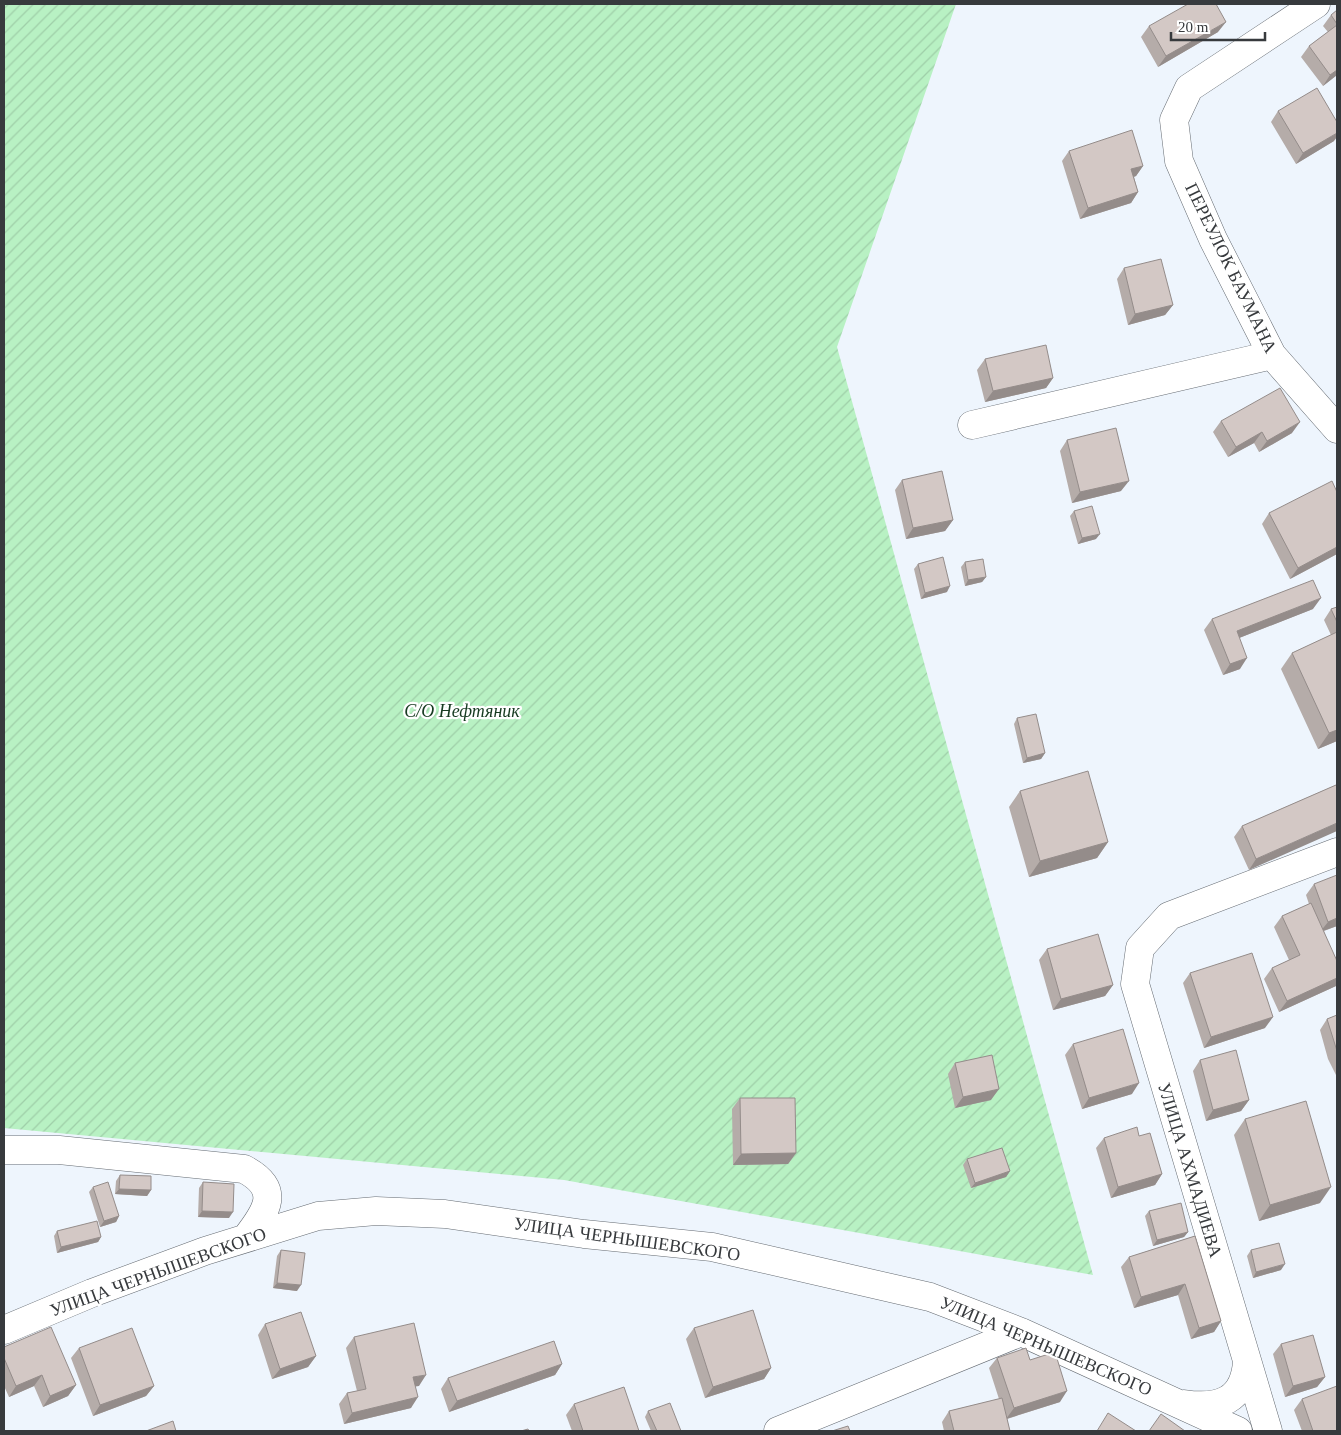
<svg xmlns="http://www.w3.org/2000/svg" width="1341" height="1435" viewBox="0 0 1341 1435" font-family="'Times New Roman',serif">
<defs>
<pattern id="garden-furrows" width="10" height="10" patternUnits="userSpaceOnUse" patternTransform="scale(1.25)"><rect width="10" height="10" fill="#b8f1c3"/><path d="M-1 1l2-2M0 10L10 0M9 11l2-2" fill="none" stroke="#9fcfa8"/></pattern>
</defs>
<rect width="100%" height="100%" fill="#eef5fd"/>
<path fill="url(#garden-furrows)" d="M4 4H956L837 347 1093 1275 564 1180 4 1128Z"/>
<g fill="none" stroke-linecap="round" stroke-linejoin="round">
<g stroke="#656b72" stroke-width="29">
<path id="minor" d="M1316 4 1189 88 1174 120 1179 161 1213 239 1272 355 1337 429
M972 425 1272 355
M4 1150H59L244 1169C282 1189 267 1211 246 1238
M4 1330 92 1293 205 1251 318 1216 376 1211 445 1214 584 1234 712 1247 930 1297 1021 1332 1238 1431
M1184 1404C1219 1409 1244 1401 1247 1362
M778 1431 1021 1332
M1268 1431 1135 984 1140 948 1169 916 1337 852"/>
</g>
<use href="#minor" stroke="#fff" stroke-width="28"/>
</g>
<path fill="#b5aca9" d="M1337 10V75L1323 86 1301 57 1309 46 1328 32 1323 26 1331 15Z
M1149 26 1218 32 1158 67 1141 37Z
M1278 111 1334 141 1296 164 1271 122Z
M1069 151 1143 166 1136 176 1134 177 1138 192 1131 203 1080 219 1062 161Z
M1124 268 1173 305 1165 315 1128 325 1117 279Z
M985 359 1053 378 1046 388 985 402 977 370Z
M1221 421 1292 433 1259 452 1254 443 1228 457 1213 432Z
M1067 440 1121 491 1072 503 1060 451Z
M902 480 953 520 945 531 906 539 895 490Z
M1337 492V554L1290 579 1262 524 1269 513Z
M1074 511 1096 539 1078 544 1070 516Z
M965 562 986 577 982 582 965 586 961 567Z
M918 564 947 592 921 599 914 569Z
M1337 607V741L1318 749 1281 669 1292 653 1331 635 1324 620 1331 609Z
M1313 609 1239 638 1240 669 1223 675 1204 630 1212 619Z
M1017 718 1045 753 1041 759 1023 763 1014 724Z
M1336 785 1249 870 1234 837 1242 826Z
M1020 791 1108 842 1097 858 1029 877 1009 807Z
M1314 884 1337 926 1324 931 1336 986 1279 1012 1264 979 1272 968 1289 960 1274 927 1282 916 1309 904 1306 895Z
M1047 949 1113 985 1105 996 1053 1010 1039 960Z
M1190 973 1265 1028 1204 1048 1183 983Z
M1337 1015V1077L1328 1059 1320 1030 1327 1019Z
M1073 1044 1132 1094 1082 1109 1065 1055Z
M1200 1060 1249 1100 1241 1111 1206 1121 1193 1071Z
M955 1063 991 1100 955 1108 948 1074Z
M740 1098 796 1153 788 1164 733 1165 732 1109Z
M1245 1119 1320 1203 1259 1221 1234 1135Z
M1139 1136 1162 1174 1155 1185 1111 1198 1096 1148 1104 1138Z
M967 1159 1010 1171 1006 1177 971 1188 963 1165Z
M120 1175 151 1190 147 1196 115 1194 116 1181Z
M203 1182 229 1218 198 1217 199 1188Z
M93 1187 119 1216 116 1222 100 1227 89 1192Z
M1149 1211 1188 1232 1184 1237 1153 1246 1145 1216Z
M57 1231 101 1237 98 1242 57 1253 54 1236Z
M1195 1236 1221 1321 1214 1332 1191 1339 1178 1295 1134 1308 1121 1267 1129 1257Z
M281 1250 297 1291 273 1288 277 1256Z
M1251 1250 1281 1270 1253 1278 1247 1256Z
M265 1324 316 1356 308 1367 272 1379 258 1335Z
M694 1328 771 1368 764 1379 705 1398 686 1339Z
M354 1337 419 1386H415L411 1408 344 1424 339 1404 347 1393 357 1391 346 1348Z
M1281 1344 1325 1377 1317 1387 1285 1397 1273 1354Z
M4 1347 76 1385 68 1396 43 1407 34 1386 9 1397 4 1386Z
M79 1348 154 1386 146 1396 93 1416 71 1358Z
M997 1358 1060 1402 1007 1419 1010 1431H944L942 1422 949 1411 999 1399 989 1368Z
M562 1364 555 1375 449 1412 441 1389 448 1378Z
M1302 1399 1337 1431H1302L1294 1410Z
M574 1404 639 1431H572L566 1415Z
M648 1411 681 1431H651L645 1417Z"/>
<path fill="#948c8a" d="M1226 22 1218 32 1158 67 1166 56Z
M1337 70V75L1323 86 1330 75Z
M1337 133V137L1334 141 1296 164 1303 153Z
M1143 166 1136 176 1124 180 1131 169Z
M1138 192 1131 203 1080 219 1088 208Z
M1173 305 1165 315 1128 325 1135 314Z
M1053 378 1046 388 985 402 993 391Z
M1300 422 1292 433 1259 452 1267 441Z
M1262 432 1254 443 1228 457 1236 447Z
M1129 481 1121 491 1072 503 1080 492Z
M953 520 945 531 906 539 913 528Z
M1100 534 1096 539 1078 544 1082 538Z
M1337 547V554L1290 579 1298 568Z
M986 577 982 582 965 586 968 580Z
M950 586 947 592 921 599 925 593Z
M1321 598 1313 609 1229 642 1237 631Z
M1247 658 1240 669 1223 675 1230 664Z
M1337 730V741L1318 749 1329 733Z
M1045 753 1041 759 1023 763 1027 758Z
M1337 823V831L1249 870 1256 859Z
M1108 842 1097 858 1029 877 1040 861Z
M1337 918V926L1320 932 1328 922Z
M1337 978V984L1336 986 1279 1012 1287 1001Z
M1113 985 1105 996 1053 1010 1061 999Z
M1273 1017 1265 1028 1204 1048 1211 1037Z
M1139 1083 1132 1094 1082 1109 1089 1098Z
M999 1089 991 1100 955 1108 963 1097Z
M1249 1100 1241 1111 1206 1121 1213 1110Z
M796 1153 788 1164 733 1165 741 1154Z
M1010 1171 1006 1177 971 1188 975 1183Z
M1162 1174 1155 1185 1111 1198 1118 1187Z
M1331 1187 1320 1203 1259 1221 1270 1205Z
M119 1189 151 1190 147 1196 115 1194Z
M202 1211 233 1212 229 1218 198 1217Z
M119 1216 116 1222 100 1227 104 1221Z
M1188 1232 1184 1237 1153 1246 1157 1240Z
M101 1237 98 1242 57 1253 61 1247Z
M1285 1264 1281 1270 1253 1278 1256 1272Z
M277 1283 301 1285 297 1291 273 1288Z
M1185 1284 1178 1295 1134 1308 1141 1297Z
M1221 1321 1214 1332 1191 1339 1199 1328Z
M316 1356 308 1367 272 1379 280 1369Z
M562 1364 555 1375 449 1412 457 1401Z
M771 1368 764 1379 705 1398 713 1387Z
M42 1375 34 1386 9 1397 16 1386Z
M426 1375 419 1386 406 1388 413 1377Z
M1325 1377 1317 1387 1285 1397 1293 1386Z
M76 1385 68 1396 43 1407 50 1396Z
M154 1386 146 1396 93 1416 100 1405Z
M1067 1391 1060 1402 1006 1419 1014 1408Z
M418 1397 411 1408 344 1424 352 1413Z"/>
<path fill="#d3c8c5" stroke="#948c8a" d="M1188 4H1216L1226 22 1166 56 1149 26Z
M1337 10V24L1331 15Z
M1337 25V70L1330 75 1309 46Z
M1317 88 1337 122V133L1303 153 1278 111Z
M1132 130 1143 166 1131 169 1138 192 1088 208 1069 151Z
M1161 259 1173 305 1135 314 1124 268Z
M1046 345 1053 378 993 391 985 359Z
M1280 388 1300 422 1267 441 1262 432 1236 447 1221 421Z
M1116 428 1129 481 1080 492 1067 440Z
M942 471 953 520 913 528 902 480Z
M1332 481 1337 492V547L1298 568 1269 513Z
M1092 506 1100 534 1082 538 1074 511Z
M943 557 950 586 925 593 918 564Z
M983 559 986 577 968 580 965 562Z
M1313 580 1321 598 1237 631 1247 658 1230 664 1212 619Z
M1337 607V622L1331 609Z
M1337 632V730L1329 733 1292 653Z
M1036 714 1045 753 1027 758 1017 718Z
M1088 771 1108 842 1040 861 1020 791Z
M1336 785 1337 787V823L1256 859 1242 826Z
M1337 875V918L1328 922 1314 884Z
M1311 903 1337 961V978L1287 1001 1272 968 1300 955 1282 916Z
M1098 934 1113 985 1061 999 1047 949Z
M1252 953 1273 1017 1211 1037 1190 973Z
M1337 1015V1051L1327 1019Z
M1123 1029 1139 1083 1089 1098 1073 1044Z
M1236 1050 1249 1100 1213 1110 1200 1060Z
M992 1055 999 1089 963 1097 955 1063Z
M740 1098H795L796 1153 741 1154Z
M1306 1101 1331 1187 1270 1205 1245 1119Z
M1137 1127 1139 1136 1150 1133 1162 1174 1118 1187 1104 1138Z
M1002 1148 1010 1171 975 1183 967 1159Z
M120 1175 151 1176V1190L119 1189Z
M108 1182 119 1216 104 1221 93 1187Z
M203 1182 234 1184 233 1212 202 1211Z
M1181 1203 1188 1232 1157 1240 1149 1211Z
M97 1221 101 1237 61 1247 57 1231Z
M1195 1236 1221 1321 1199 1328 1185 1284 1141 1297 1129 1257Z
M1279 1243 1285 1264 1256 1272 1251 1250Z
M281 1250 305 1253 301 1285 277 1283Z
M753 1310 771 1368 713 1387 694 1328Z
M301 1312 316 1356 280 1369 265 1324Z
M414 1323 426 1375 413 1377 418 1397 352 1413 347 1393 366 1389 354 1337Z
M51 1327 76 1385 50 1396 42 1375 16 1386 4 1358V1347Z
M132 1328 154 1386 100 1405 79 1348Z
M1313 1335 1325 1377 1293 1386 1281 1344Z
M554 1341 562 1364 457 1401 448 1378Z
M1026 1348 1030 1360 1055 1352 1067 1391 1014 1408 997 1358Z
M1337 1386V1431H1313L1302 1399Z
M624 1387 639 1431H583L574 1404Z
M1002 1398 1010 1431H954L949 1411Z
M670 1403 681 1431H657L648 1411Z
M1108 1413 1136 1431H1097Z
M1161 1414 1185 1431H1149Z
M173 1421 176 1431H146Z
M848 1426 850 1431H832Z
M528 1429 529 1431H521Z"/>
<g text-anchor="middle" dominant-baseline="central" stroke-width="4.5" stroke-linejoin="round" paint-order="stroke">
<g font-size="18" fill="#373a3d" stroke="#fff">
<text transform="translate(1231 268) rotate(64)">ПЕРЕУЛОК БАУМАНА</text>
<text transform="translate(1190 1170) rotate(73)">УЛИЦА АХМАДИЕВА</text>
<text transform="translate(627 1239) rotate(8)">УЛИЦА ЧЕРНЫШЕВСКОГО</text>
<text transform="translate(158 1272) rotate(-20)">УЛИЦА ЧЕРНЫШЕВСКОГО</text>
<text transform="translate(1046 1346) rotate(23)">УЛИЦА ЧЕРНЫШЕВСКОГО</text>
</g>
<g font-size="18" font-style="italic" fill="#173b21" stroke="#fff">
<text x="462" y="711">С/О Нефтяник</text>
</g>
</g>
<rect width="1341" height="1435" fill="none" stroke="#373a3d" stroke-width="10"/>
<path d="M1171 32v8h94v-8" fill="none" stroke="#373a3d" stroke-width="2.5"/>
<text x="1178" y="32" font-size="15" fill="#373a3d" stroke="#ffffff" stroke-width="4" paint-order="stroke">20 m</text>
</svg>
